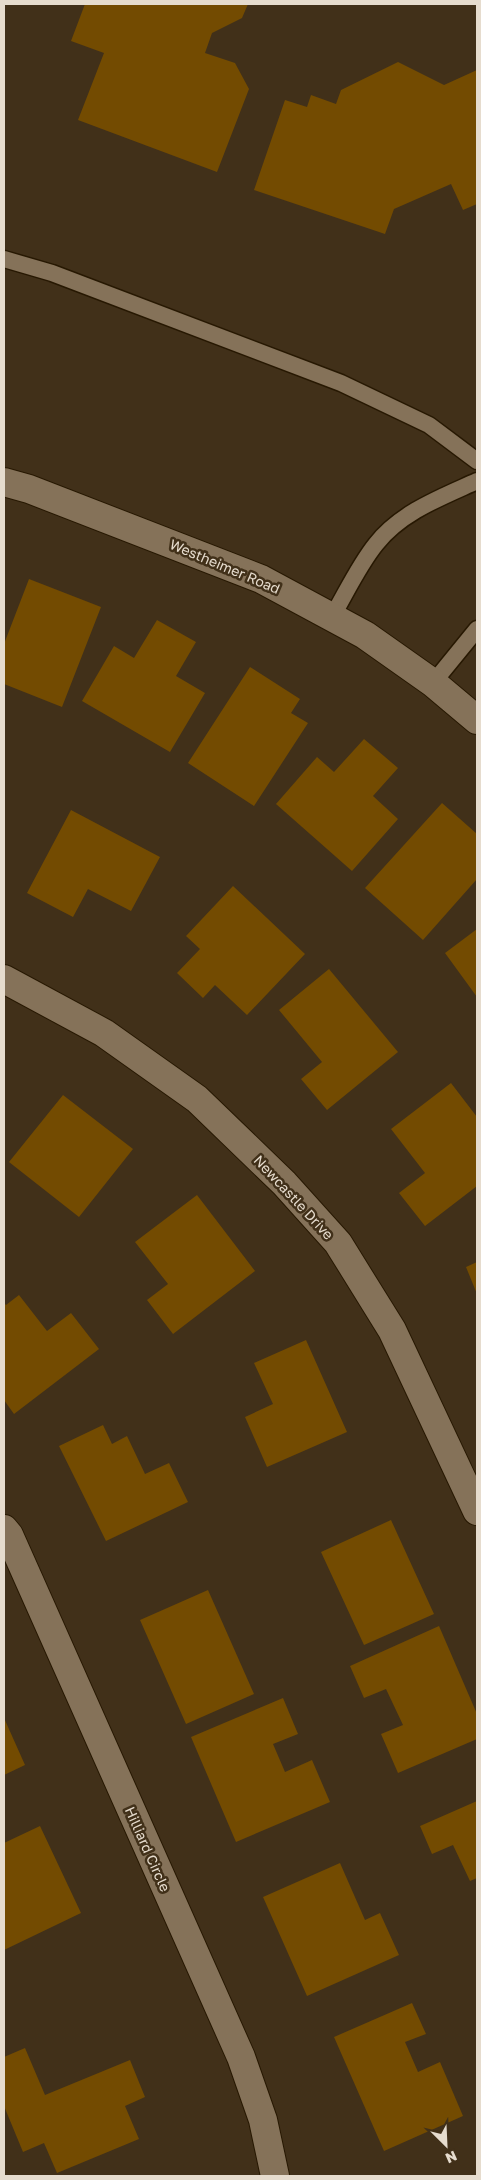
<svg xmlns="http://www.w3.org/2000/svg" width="481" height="2180" viewBox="0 0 481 2180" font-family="'Golos Text',sans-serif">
<rect width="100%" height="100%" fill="#413019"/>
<path fill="#734b01" d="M85 4H248L242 18 212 33 205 53 235 63 249 89 217 172 78 120 104 53 71 41Z
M398 62 444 85 477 70V204L463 210 451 184 394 209 385 234 254 190 285 100 307 107 311 95 336 104 341 90Z
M29 579 101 607 62 707 4 684V644Z
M157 620 196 642 176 676 205 693 170 752 82 701 114 646 134 658Z
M250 667 300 699 291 713 308 723 254 806 188 763Z
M364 739 398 768 373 796 398 819 352 871 276 804 317 757 334 772Z
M442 803 477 834V879L423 940 365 888Z
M71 810 160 857 131 911 88 889 73 917 27 893Z
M233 886 305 954 247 1015 215 985 203 998 177 973 200 949 186 936Z
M477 929V997L445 953Z
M329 969 398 1052 327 1110 301 1079 322 1062 279 1010Z
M451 1083 477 1117V1186L425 1226 399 1193 425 1173 391 1129Z
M63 1095 133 1149 79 1217 9 1162Z
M197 1195 255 1271 173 1334 147 1300 168 1284 135 1242Z
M477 1262V1294L466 1267Z
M19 1295 47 1331 71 1313 99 1349 14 1414 4 1400V1303L6 1305Z
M306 1340 347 1432 267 1467 245 1417 273 1404 254 1363Z
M103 1425 112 1444 127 1436 145 1474 169 1463 188 1502 106 1541 59 1446Z
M391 1520 434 1614 364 1645 321 1552Z
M208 1590 254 1694 186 1724 140 1620Z
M439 1626 477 1714V1739L398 1773 381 1734 403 1725 386 1689 364 1698 350 1666Z
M283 1698 298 1734 273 1744 285 1772 312 1760 330 1802 236 1842 191 1737Z
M4 1718 25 1765 4 1775Z
M477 1801V1878L470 1881 453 1845 432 1854 420 1826Z
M40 1826 81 1913 4 1950V1843Z
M340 1863 365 1920 380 1913 399 1955 307 1996 263 1897Z
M412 2003 426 2034 405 2042 418 2072 440 2062 463 2116 384 2151 334 2037Z
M25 2048 45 2095 130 2060 145 2097 125 2106 139 2139 57 2173 44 2143 23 2152 4 2106V2057Z"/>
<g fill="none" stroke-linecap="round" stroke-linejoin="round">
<g stroke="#271802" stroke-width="19">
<path id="lane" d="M4 259 52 273 341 383 429 425 477 461
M332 617C346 593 359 565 376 544 401 512 442 497 477 481
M433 683 477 629"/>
</g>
<g stroke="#271802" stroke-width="30">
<path id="street" d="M4 482 29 489 261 579 365 635 433 683 477 720
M4 979 104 1033 197 1099 284 1183 338 1243 392 1330 477 1511
M4 1529 9 1535 241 2057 263 2120 275 2176"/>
</g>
<use href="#lane" stroke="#857259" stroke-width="16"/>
<use href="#street" stroke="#857259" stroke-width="28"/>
</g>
<g text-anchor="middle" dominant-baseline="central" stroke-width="5" stroke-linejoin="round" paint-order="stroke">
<g font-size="14" fill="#e6dcce" stroke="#413019">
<text transform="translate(225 566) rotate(23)">Westheimer Road</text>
<text transform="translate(294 1197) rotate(47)">Newcastle Drive</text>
<text transform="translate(148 1849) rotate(66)">Hilliard Circle</text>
</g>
</g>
<rect width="481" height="2180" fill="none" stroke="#e6dcce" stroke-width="10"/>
<g transform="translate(446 2145) rotate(156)" stroke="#413019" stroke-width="4" paint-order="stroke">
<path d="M0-4L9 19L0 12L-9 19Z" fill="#e6dcce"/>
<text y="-8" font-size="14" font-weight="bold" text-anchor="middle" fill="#e6dcce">N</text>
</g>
</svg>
